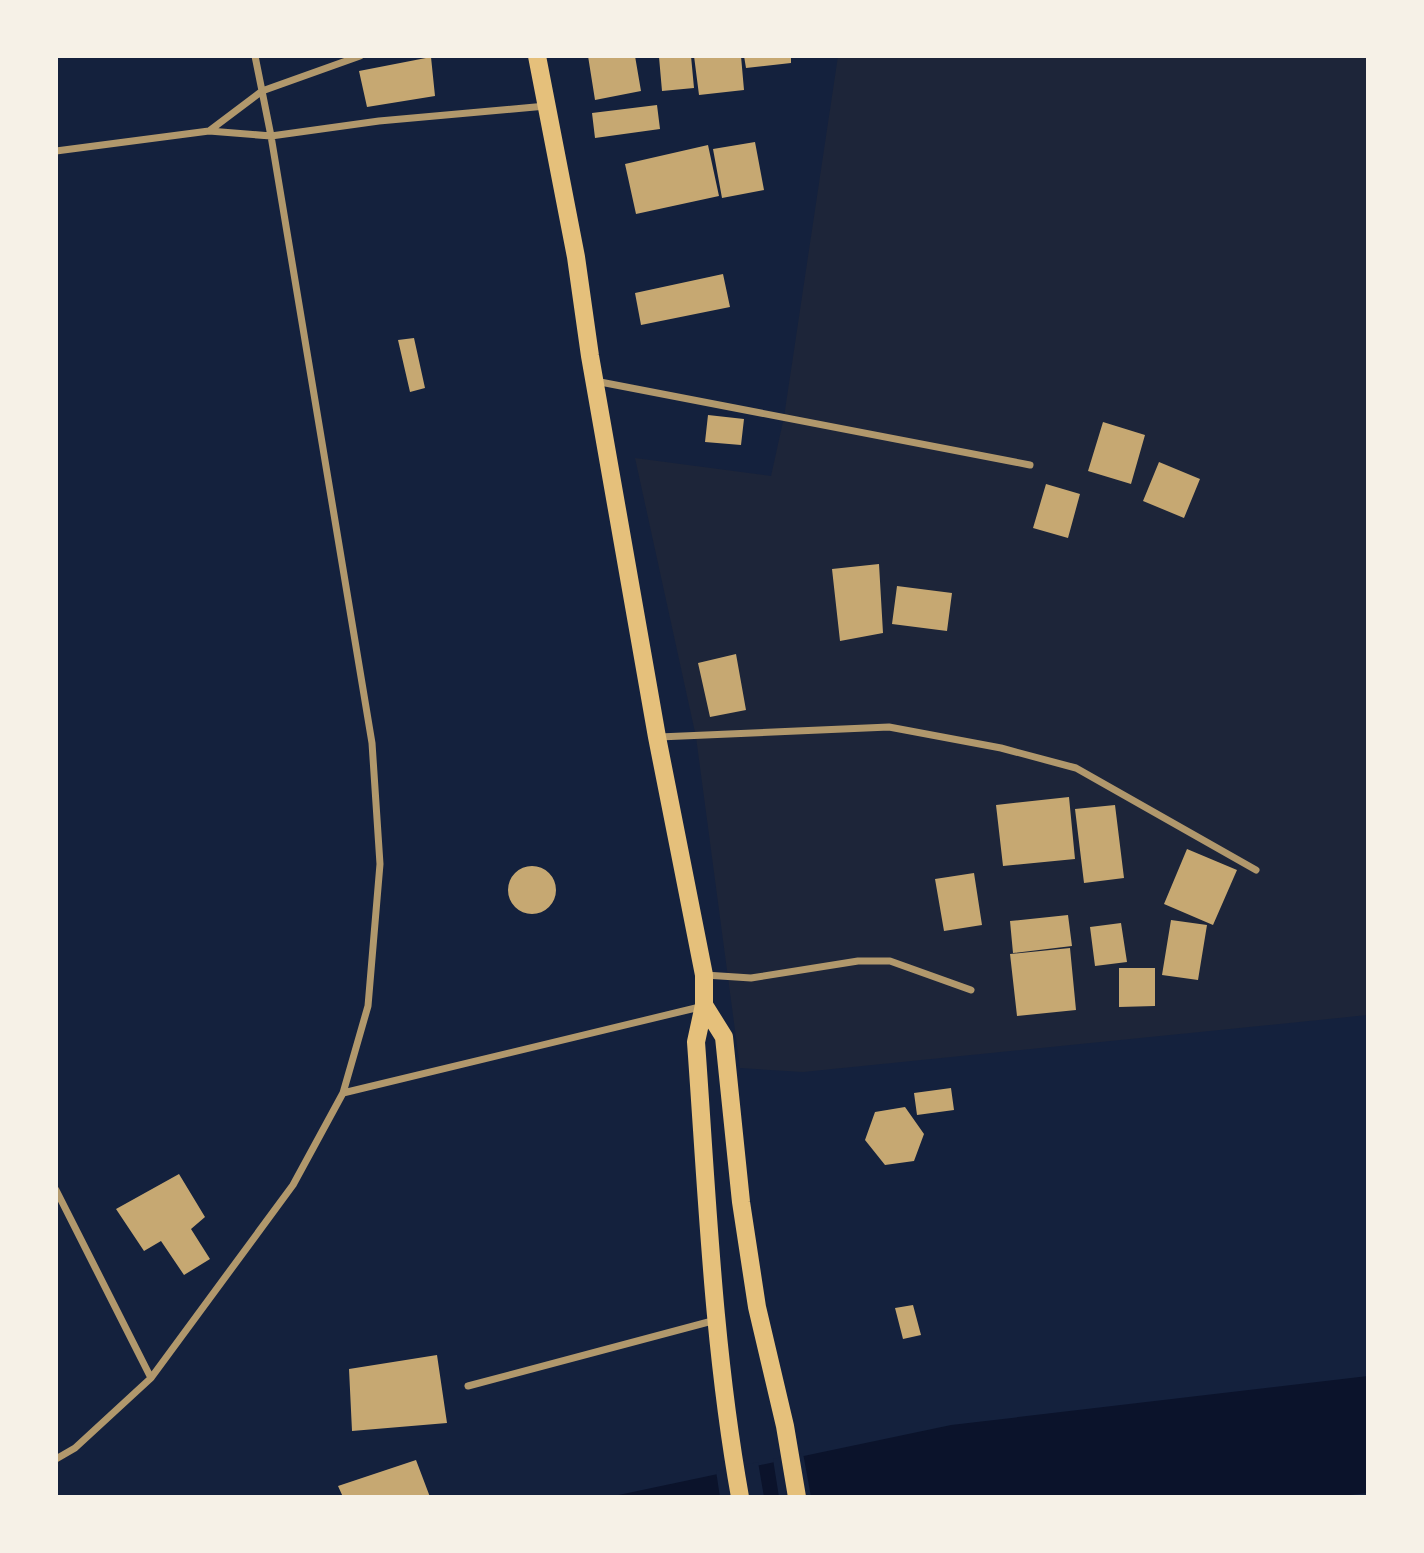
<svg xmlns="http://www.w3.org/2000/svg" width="1424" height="1553" viewBox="0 0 1424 1553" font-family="'PT Sans',sans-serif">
<rect width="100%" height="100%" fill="#14213d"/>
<path fill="#1d2539" d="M838 56H1368V1015L803 1072 740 1068 696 737 635 458 771 476 784 417Z"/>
<path fill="#0b132b" d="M1368 1376V1493L1332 1497H609L951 1425Z"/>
<path fill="#14213d" d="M803 1453 811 1497H779L773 1459Z
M758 1462 764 1497H720L716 1471Z"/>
<path fill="#c6a872" d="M588 56H635L641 91 595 100Z
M691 56 694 88 662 91 659 57Z
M694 56H741L744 90 699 95Z
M744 56H791V63L746 68Z
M431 57 435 96 367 107 359 71Z
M657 105 660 129 595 138 592 113Z
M755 142 764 190 722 198 713 149Z
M708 145 719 196 636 214 625 164Z
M723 274 730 307 641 325 635 293Z
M414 338 425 388 410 392 398 340Z
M708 415 744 419 741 445 705 442Z
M1103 422 1145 435 1131 484 1088 471Z
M1159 462 1200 479 1184 518 1143 501Z
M1046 484 1080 494 1068 538 1033 528Z
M879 564 883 633 840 641 832 569Z
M897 586 952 593 947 631 892 624Z
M736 654 746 710 710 717 698 663Z
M1069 797 1075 859 1003 866 996 805Z
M1115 805 1124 878 1084 883 1075 809Z
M1187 849 1237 870 1213 925 1164 904Z
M508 890a24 24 0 1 1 48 0a24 24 0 1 1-48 0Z
M974 873 982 925 944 931 935 879Z
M1068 915 1072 946 1013 953 1010 921Z
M1171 920 1207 925 1198 980 1162 975Z
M1121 923 1127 962 1095 966 1090 927Z
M1070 948 1076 1010 1017 1016 1010 954Z
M1119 968H1155V1006L1119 1007Z
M951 1088 954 1110 917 1115 914 1093Z
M905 1107 924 1134 914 1161 885 1165 865 1140 875 1112Z
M179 1174 205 1217 191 1229 210 1259 184 1275 161 1241 144 1251 116 1209Z
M913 1305 921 1335 903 1339 895 1308Z
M437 1355 447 1423 352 1431 349 1369Z
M416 1460 430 1497H343L338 1486Z"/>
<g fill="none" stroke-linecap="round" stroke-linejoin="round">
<path stroke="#b1986c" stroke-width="7" d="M209 131 262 91 360 56
M56 151 209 131 271 136 379 121 546 106
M595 381 1030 465
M659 737 889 727 1001 748 1076 768 1256 870
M705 975 751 978 858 961H890L971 990
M343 1093 704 1006
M56 1190 151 1378
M468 1386 716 1320
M56 1459 75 1448 151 1378 293 1185 343 1093 368 1006 380 864 372 743 271 136 255 56"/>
<path stroke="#e5c07b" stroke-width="18" d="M537 56 576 257 590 356 657 737 704 975V1005L696 1042C707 1193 713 1347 740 1497
M704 1005 724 1037 741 1202 757 1307 785 1426 797 1497"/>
</g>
<rect width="1424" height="1553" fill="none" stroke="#f6f1e7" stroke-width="116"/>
</svg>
